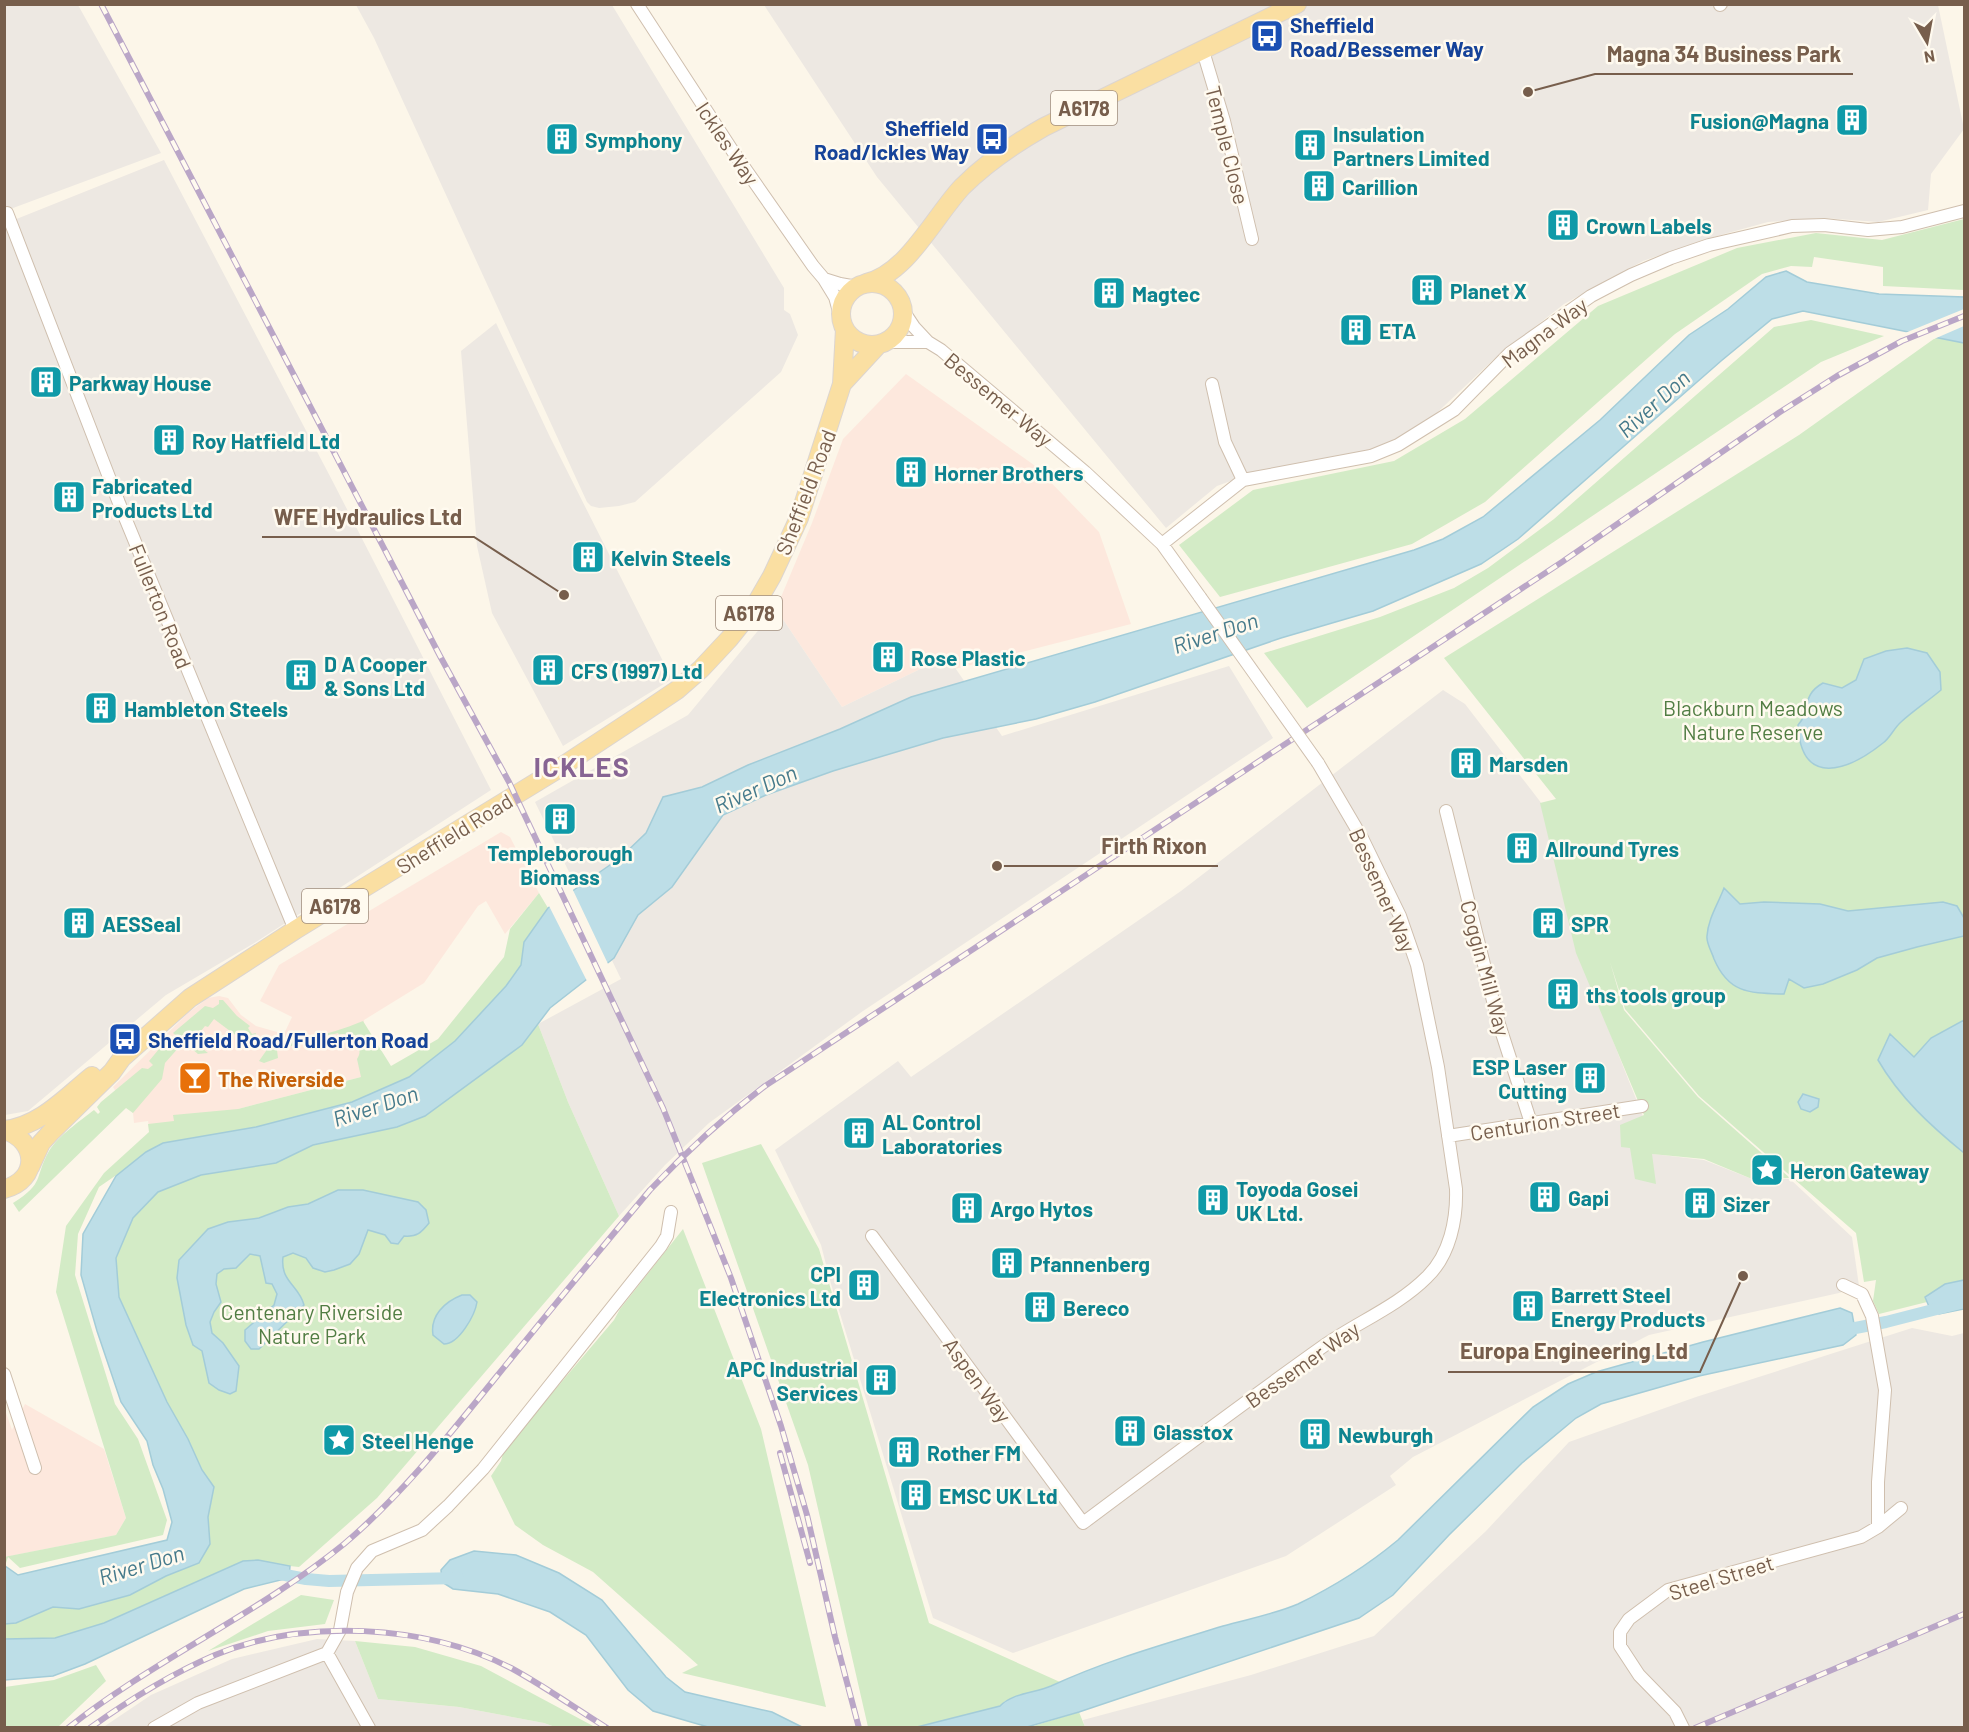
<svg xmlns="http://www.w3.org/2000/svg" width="1969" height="1732" viewBox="0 0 1969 1732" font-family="Barlow,sans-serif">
<rect width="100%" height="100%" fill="#fcf6e9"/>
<path fill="#fde8dd" d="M906 374 1034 465 1099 532 1131 624 955 669 947 656 842 707 776 609 812 523 843 439Z
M501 832 510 837 539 893 505 934 486 901 478 906 424 983 364 1020 361 1077 238 1109 214 1121 150 1132 148 1121 134 1123 133 1113 126 1107 113 1087 188 1013 208 998 219 996 228 998 241 1015 256 1026 284 1034 292 1017 260 1001 279 965Z
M25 1404 104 1449 126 1518 116 1535 5 1557 4 1407 12 1430Z"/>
<path fill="#ede8e2" d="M5 5H78L161 153 5 211Z
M356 5H612L784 288V310L790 314 798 335 781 372 635 502 619 506 599 508 591 506 587 502 374 38Z
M764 5H1938L1964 129 1931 174 1928 210 1878 222 1824 218 1768 222 1706 239 1643 261 1564 304 1494 359 1426 423 1375 449 1247 475 1217 486 1166 528 877 177Z
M164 160 333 482 491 790 256 942 166 995 28 1111 5 1115 4 224Z
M496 323 550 437 672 679 563 746 492 613 477 546 461 351Z
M776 609 842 707 947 656 1002 736 1229 666 1273 738 863 1011 709 1123 665 1165 619 1216 568 1102 538 1024 621 979 535 802 688 715Z
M1443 690 1465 704 1542 804 1579 955 1642 1114 1653 1154 1704 1160 1752 1179H1790L1852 1237 1859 1286 1839 1293 1649 1335 1413 1457 1390 1476 1396 1485 1286 1556 1013 1653 933 1618 831 1284 821 1245 775 1150 898 1061 911 1077 1181 891Z
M1912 1328 1952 1336 1964 1333V1727L1085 1728 1083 1720 1251 1675 1374 1636 1486 1531 1569 1442 1696 1397Z
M317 1639 355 1641 378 1699 459 1707 544 1723 555 1727 102 1728 151 1695 232 1659Z"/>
<path fill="#d3ebc6" d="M1964 219V290L1883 286V267L1814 257 1812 267 1791 266 1762 274 1675 334 1485 502 1412 544 1220 597 1179 545 1253 490 1394 461 1465 419 1598 306 1737 248 1816 233 1882 240Z
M1811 320 1884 336 1821 362 1307 708 1264 653 1380 617 1454 588 1488 568 1554 519 1774 327Z
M1938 336 1964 343V1280L1945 1284 1925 1297 1927 1302 1879 1314 1873 1301 1876 1280 1864 1282 1856 1233 1699 1096 1625 1009 1610 962 1624 1010 1698 1097 1790 1178 1752 1179 1704 1159 1652 1154 1656 1184 1635 1179 1630 1148 1621 1147 1620 1125 1644 1115 1576 953 1540 803 1556 799 1444 658 1799 435Z
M539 893 548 908 524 942 522 965 506 986 455 1041 409 1077 352 1102 256 1127 163 1143 99 1187 78 1234 75 1275 115 1404 138 1439 167 1520 163 1535 20 1568 8 1557 5 1566 4 1557 116 1535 126 1518 56 1292 66 1226 104 1173 149 1132 148 1124 174 1121 173 1115 238 1109 361 1077 357 1059C360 1054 361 1050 356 1044L353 1045 351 1039 344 1034 339 1035 338 1033 277 1050 278 1058 264 1063 259 1061 273 1041C284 1038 295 1039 307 1038 327 1034 344 1029 363 1021L391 1066 438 1039 504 957 510 929Z
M219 1000H223L237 1016 250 1026 248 1028 252 1034 256 1033 254 1041 250 1046 214 1019 208 1027 205 1026 193 1041 208 1053 198 1054 173 1033 205 1006 213 1008 219 1004Z
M538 1024 568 1102 619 1216 377 1498 299 1567 243 1561 104 1623 55 1638 5 1639V1624L16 1623 53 1607 79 1609 199 1563 210 1544 208 1517 214 1487 202 1470 188 1439 167 1402 119 1297 116 1258 133 1218 158 1192 201 1175 276 1163 313 1145 397 1127 522 1045Z
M169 1037 180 1046 165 1063 162 1079 133 1113 126 1108 19 1212 13 1203C45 1183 34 1178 49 1151 58 1136 80 1121 94 1110L98 1114 100 1112 97 1107 101 1102 142 1068 148 1069 153 1065 149 1061Z
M761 1144 819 1249 929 1623 1060 1682 1041 1690 1005 1701 1000 1706 917 1727H868L808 1465 702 1163Z
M683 1229 761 1429 826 1707 682 1673 698 1665 593 1572 543 1545 515 1525 491 1476 501 1461 504 1450 614 1320 620 1309Z
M301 1595 334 1600 325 1624 268 1631 208 1651Z
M355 1641 415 1647 481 1666 595 1727H555L544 1723 459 1707 378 1699Z
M96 1665 106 1681 58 1727H5V1687L54 1680Z
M1079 1712 1085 1727 1027 1728Z"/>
<path fill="#bddee7" stroke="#a3ccd8" stroke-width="1.5" d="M1786 271 1807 282 1879 294 1964 297V343L1803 311 1772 319 1721 361 1518 539 1481 564 1373 611 1281 638 1095 702 1036 719 943 738 833 771 766 795 723 815 672 887 638 915 614 958 550 1008 522 1045 425 1116 397 1127 313 1145 276 1163 201 1175 158 1192 133 1218 116 1258 119 1297 167 1402 188 1439 202 1470 214 1487 208 1517 210 1544 199 1563 166 1576 130 1595 79 1609 53 1607 16 1623 5 1624V1566L18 1575 167 1540 172 1522 163 1489 153 1465 147 1441 121 1402 97 1331 81 1275 83 1234 116 1176 146 1152 163 1143 256 1127 352 1102 409 1077 455 1041 506 986 521 965 524 942 548 908 620 858 646 833 663 797 702 787 748 765 840 729 911 697 1414 550 1443 539 1483 517 1600 420 1689 335 1728 309 1766 277Z
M1907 648 1927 653 1940 672 1941 690C1928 701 1913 711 1901 722 1894 728 1890 738 1883 743 1848 771 1801 788 1798 725 1812 710 1800 696 1823 683L1842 688 1856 680 1864 659 1886 651Z
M1724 888 1740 904 1764 902 1820 904 1848 911 1943 902 1957 906 1964 918V936L1917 947 1877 958 1857 970 1823 984 1804 988 1789 979 1784 994C1750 993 1729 994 1714 959 1712 952 1706 943 1707 936 1708 919 1718 904 1724 888Z
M1964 1020V1153C1931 1126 1900 1098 1878 1060L1890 1034 1914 1057 1931 1038Z
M1803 1094 1819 1099 1818 1107 1810 1112 1801 1109 1798 1102Z
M338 1190H363L418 1202 426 1210 429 1223C421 1233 417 1237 404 1236L398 1244 391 1243 385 1235 368 1230 359 1254 350 1264 334 1270 325 1272 313 1268 306 1258 293 1253 283 1257C280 1282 299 1285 304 1305L259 1349H251L245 1341V1330L274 1305 277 1294 272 1284 266 1283 260 1256 250 1254 236 1268 224 1269 217 1274 216 1284 221 1302 214 1312 210 1322 212 1333 223 1343 239 1366 236 1391 230 1394 219 1390 209 1383 202 1351 193 1345 186 1325 177 1278 179 1260 208 1229 228 1222 259 1218 288 1207 308 1204Z
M1964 1280V1309L1939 1314 1930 1309 1925 1297 1945 1284Z
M462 1295H470L477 1302C475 1315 459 1344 444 1344L433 1335C430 1316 444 1302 462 1295Z
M1840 1308 1852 1313 1856 1335 1843 1345 1699 1376 1601 1404 1576 1418 1522 1463 1449 1535 1393 1595 1359 1618 1079 1712 1027 1727H917L1000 1706C1012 1693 1035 1693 1051 1686 1107 1660 1165 1644 1223 1626 1248 1619 1275 1614 1298 1604 1333 1587 1368 1565 1398 1540L1533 1407 1568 1384 1596 1372 1703 1342Z
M474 1551 516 1555 559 1573 602 1600 666 1677 685 1692 772 1712 802 1727H708L653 1711 628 1690 586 1635 550 1612 498 1594 453 1589 442 1582 441 1570 450 1560Z
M258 1560 290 1566 289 1578 244 1589 85 1664 53 1676 5 1680V1639L55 1638 104 1623 243 1561Z"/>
<path fill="#fcf6e9" d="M1964 309V326L1934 339 1905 333Z
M572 888 609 966 588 983 548 904Z"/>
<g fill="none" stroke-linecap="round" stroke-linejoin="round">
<path stroke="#bddee7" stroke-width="12" d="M1840 1331 1886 1322 1964 1302
M275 1573 306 1579 329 1581 458 1578"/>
<g stroke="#cfbfae" stroke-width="14">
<path id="minor" d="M637 4 732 150 813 266 824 279
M1720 5 1721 4
M1203 51 1224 121 1252 239
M7 213 119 503 295 930
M841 319 835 297 824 279 840 284 857 287
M888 342H928L914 327 904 312
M928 342 941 350 1085 472 1162 544 1200 597
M1212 384 1225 442 1243 480
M1162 544 1243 480 1371 456 1398 445 1454 410 1510 353 1591 296 1631 275 1671 258 1709 245 1792 226 1824 225 1868 230 1902 227 1964 211
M1446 811 1498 1021 1531 1123
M1448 1136 1642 1106
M872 1236 1083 1523C1163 1463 1243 1403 1325 1345 1358 1322 1398 1306 1427 1277 1450 1255 1457 1219 1456 1189L1438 1067 1417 965 1400 916 1362 838 1318 763
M1843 1285 1862 1294 1872 1316 1885 1390 1878 1482V1527
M4 1374 35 1468
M327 1653 369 1728
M154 1728 198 1703 327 1653 340 1630 347 1592 357 1568 372 1551 422 1530 448 1506 483 1469 661 1246 667 1236 671 1212
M1683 1728 1675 1712 1639 1675 1620 1646V1632L1629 1619 1668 1590 1861 1537 1878 1527 1901 1508"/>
</g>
<g stroke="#dcd5d0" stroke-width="20">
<path id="primary" d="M841 314a31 31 0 1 1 62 0a31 31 0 1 1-62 0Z
M866 283C907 274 934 217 962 187 986 163 1014 144 1044 127L1297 4
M842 384 878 345
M4 1130C39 1127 66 1097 92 1076
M4 1130C38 1140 40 1180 4 1189
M30 1167 41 1143 52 1131 112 1072 122 1058 190 998 295 930 558 769 643 713 677 690 701 669 729 639 753 609 772 576 799 518 842 384 845 329"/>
</g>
<use href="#minor" stroke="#fff" stroke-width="12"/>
<use href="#primary" stroke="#fadfa2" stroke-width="18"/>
<g stroke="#baa6c7" stroke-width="6">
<path id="rail" d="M101 4 440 656 509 782 663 1108 731 1278 781 1426 807 1515 835 1637 859 1728
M780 1453 810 1563
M68 1728C155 1659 258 1614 344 1544 402 1495 449 1435 497 1376 547 1314 598 1252 650 1190 686 1152 723 1118 765 1086L1562 562 1780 412 1837 376 1902 341 1964 316
M90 1728C129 1700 171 1674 215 1655 304 1618 425 1624 511 1668 544 1686 575 1708 607 1728
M1695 1728 1964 1614"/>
</g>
<use href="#rail" stroke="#fffaef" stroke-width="4" stroke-dasharray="11" stroke-linecap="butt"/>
<g stroke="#cfbfae" stroke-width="14" stroke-linecap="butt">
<path id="minor-bridge" d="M1200 597 1318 763"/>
</g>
<use href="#minor-bridge" stroke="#fff" stroke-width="12"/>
</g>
<defs>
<g id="bus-square" transform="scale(1.725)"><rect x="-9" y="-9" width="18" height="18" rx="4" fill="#1a4fb4" stroke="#fffaef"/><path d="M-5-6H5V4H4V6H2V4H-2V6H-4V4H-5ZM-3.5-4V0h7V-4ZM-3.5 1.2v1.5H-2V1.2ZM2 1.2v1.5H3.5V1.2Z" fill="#fff"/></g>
<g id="building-square" transform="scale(1.725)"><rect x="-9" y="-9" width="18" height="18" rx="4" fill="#0f9aa8" stroke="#fffaef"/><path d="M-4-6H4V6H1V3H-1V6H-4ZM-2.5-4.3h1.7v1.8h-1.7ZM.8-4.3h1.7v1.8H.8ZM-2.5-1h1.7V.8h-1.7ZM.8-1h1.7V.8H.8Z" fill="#fff"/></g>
<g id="bar-square" transform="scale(1.725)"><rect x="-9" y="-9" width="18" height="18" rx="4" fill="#e8710a" stroke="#fffaef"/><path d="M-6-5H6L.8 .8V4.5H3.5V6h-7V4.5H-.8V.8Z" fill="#fff"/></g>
<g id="sight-square" transform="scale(1.725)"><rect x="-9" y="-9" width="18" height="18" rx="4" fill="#0f9aa8" stroke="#fffaef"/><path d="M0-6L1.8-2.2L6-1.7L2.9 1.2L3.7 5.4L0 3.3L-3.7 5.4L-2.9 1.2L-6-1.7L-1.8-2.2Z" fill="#fff"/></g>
</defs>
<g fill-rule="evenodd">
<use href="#bus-square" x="1267" y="36"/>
<use href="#building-square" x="1852" y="120"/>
<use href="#building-square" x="562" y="139"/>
<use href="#bus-square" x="992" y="139"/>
<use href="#building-square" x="1310" y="145"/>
<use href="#building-square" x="1319" y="186"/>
<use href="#building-square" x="1563" y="225"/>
<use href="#building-square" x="1427" y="290"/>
<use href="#building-square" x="1109" y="293"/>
<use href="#building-square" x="1356" y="330"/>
<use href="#building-square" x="46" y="382"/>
<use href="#building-square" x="169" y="440"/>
<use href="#building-square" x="911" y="472"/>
<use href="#building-square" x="69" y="497"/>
<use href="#building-square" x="588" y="557"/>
<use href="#building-square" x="888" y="657"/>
<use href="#building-square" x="548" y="670"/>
<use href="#building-square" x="301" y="675"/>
<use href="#building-square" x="101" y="708"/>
<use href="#building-square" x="1466" y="763"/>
<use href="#building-square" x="560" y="819"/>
<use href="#building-square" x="1522" y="848"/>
<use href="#building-square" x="79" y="923"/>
<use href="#building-square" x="1548" y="923"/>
<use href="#building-square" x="1563" y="994"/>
<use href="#bus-square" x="125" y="1039"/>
<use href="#bar-square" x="195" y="1078"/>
<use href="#building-square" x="1590" y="1078"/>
<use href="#building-square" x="859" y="1133"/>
<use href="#sight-square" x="1767" y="1170"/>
<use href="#building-square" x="1545" y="1197"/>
<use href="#building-square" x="1213" y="1200"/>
<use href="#building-square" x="1700" y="1203"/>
<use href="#building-square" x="967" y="1208"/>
<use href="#building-square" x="1007" y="1263"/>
<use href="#building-square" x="864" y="1285"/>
<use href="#building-square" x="1528" y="1306"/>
<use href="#building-square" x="1040" y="1307"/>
<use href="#building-square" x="881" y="1380"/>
<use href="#building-square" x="1130" y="1431"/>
<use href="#building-square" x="1315" y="1434"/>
<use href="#sight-square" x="339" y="1440"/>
<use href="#building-square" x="904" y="1452"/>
<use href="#building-square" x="916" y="1495"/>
</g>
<g text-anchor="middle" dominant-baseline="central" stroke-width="5" stroke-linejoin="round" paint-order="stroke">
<g fill="#fffaef" stroke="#a08d7d" stroke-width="1.5">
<rect x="1051" y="91" width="66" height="34" rx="4.5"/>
<rect x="716" y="596" width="66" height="34" rx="4.5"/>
<rect x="302" y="889" width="66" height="34" rx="4.5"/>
</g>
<g font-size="20" font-weight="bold" fill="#775e4c">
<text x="1084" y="108">A6178</text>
<text x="749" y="613">A6178</text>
<text x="335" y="906">A6178</text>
</g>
<g font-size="21" font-weight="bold" fill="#164399" stroke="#fffaef" text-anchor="start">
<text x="1290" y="24">Sheffield<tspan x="1290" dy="24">Road/Bessemer Way</tspan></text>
<text x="969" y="127" text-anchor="end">Sheffield<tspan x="969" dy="24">Road/Ickles Way</tspan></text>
<text x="148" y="1039">Sheffield Road/Fullerton Road</text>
</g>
<g font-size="21" font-weight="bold" fill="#0d838f" stroke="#fffaef" text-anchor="start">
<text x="1829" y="120" text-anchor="end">Fusion@Magna</text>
<text x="1333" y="133">Insulation<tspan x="1333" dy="24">Partners Limited</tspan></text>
<text x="585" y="139">Symphony</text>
<text x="1342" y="186">Carillion</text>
<text x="1586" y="225">Crown Labels</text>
<text x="1450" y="290">Planet X</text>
<text x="1132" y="293">Magtec</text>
<text x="1379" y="330">ETA</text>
<text x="69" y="382">Parkway House</text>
<text x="192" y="440">Roy Hatfield Ltd</text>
<text x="934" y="472">Horner Brothers</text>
<text x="92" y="485">Fabricated<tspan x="92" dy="24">Products Ltd</tspan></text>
<text x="611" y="557">Kelvin Steels</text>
<text x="911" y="657">Rose Plastic</text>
<text x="324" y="663">D A Cooper<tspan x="324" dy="24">&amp; Sons Ltd</tspan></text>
<text x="571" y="670">CFS (1997) Ltd</text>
<text x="124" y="708">Hambleton Steels</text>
<text x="1489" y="763">Marsden</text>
<text x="1545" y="848">Allround Tyres</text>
<text x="560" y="852" text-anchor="middle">Templeborough<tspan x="560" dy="24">Biomass</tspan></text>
<text x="102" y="923">AESSeal</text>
<text x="1571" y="923">SPR</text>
<text x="1586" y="994">ths tools group</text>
<text x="1567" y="1066" text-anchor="end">ESP Laser<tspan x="1567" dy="24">Cutting</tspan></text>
<text x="882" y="1121">AL Control<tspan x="882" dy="24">Laboratories</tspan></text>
<text x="1790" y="1170">Heron Gateway</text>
<text x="1236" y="1188">Toyoda Gosei<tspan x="1236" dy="24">UK Ltd.</tspan></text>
<text x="1568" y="1197">Gapi</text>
<text x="1723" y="1203">Sizer</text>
<text x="990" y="1208">Argo Hytos</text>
<text x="1030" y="1263">Pfannenberg</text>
<text x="841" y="1273" text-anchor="end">CPI<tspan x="841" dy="24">Electronics Ltd</tspan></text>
<text x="1551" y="1294">Barrett Steel<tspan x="1551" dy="24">Energy Products</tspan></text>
<text x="1063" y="1307">Bereco</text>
<text x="858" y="1368" text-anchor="end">APC Industrial<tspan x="858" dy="24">Services</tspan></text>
<text x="1153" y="1431">Glasstox</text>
<text x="1338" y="1434">Newburgh</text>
<text x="362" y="1440">Steel Henge</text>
<text x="927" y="1452">Rother FM</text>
<text x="939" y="1495">EMSC UK Ltd</text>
</g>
<g font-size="21" fill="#775e4c" stroke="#fffaef">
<text transform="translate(728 143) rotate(56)">Ickles Way</text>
<text transform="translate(1228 145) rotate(76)">Temple Close</text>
<text transform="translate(1544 332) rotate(-37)">Magna Way</text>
<text transform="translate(999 399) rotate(40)">Bessemer Way</text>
<text transform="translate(805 492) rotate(-69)">Sheffield Road</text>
<text transform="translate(161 606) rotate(68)">Fullerton Road</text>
<text transform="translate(454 833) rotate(-32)">Sheffield Road</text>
<text transform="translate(1383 890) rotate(66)">Bessemer Way</text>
<text transform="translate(1486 968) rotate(75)">Coggin Mill Way</text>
<text transform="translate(1545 1121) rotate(-9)">Centurion Street</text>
<text transform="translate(1302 1364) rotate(-35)">Bessemer Way</text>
<text transform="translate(978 1380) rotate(54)">Aspen Way</text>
<text transform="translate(1721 1577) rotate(-17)">Steel Street</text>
</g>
<g font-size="21" fill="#517d43" stroke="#fffaef">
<text x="1753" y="707">Blackburn Meadows<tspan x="1753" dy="24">Nature Reserve</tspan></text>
<text x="312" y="1311">Centenary Riverside<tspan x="312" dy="24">Nature Park</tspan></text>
</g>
<g font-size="21" font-weight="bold" fill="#c56008" stroke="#fffaef" text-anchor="start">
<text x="218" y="1078">The Riverside</text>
</g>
<g font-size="22" font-style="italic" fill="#457a8b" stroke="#fffaef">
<text transform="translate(1653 403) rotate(-42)">River Don</text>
<text transform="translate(1215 632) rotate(-18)">River Don</text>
<text transform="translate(755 788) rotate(-24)">River Don</text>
<text transform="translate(375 1105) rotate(-18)">River Don</text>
<text transform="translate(141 1564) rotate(-17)">River Don</text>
</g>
<g font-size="27" font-weight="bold" letter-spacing="1.5" fill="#876493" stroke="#fffaef">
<text x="582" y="766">ICKLES</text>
</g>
</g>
<path fill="none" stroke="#775e4c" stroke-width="2" d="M1528 92L1595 74H1853M564 595L474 537H262M997 866L1089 866H1218M1743 1276L1700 1372H1448"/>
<g fill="#775e4c" stroke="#fffaef" stroke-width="2">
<circle cx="1528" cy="92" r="6"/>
<circle cx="564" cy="595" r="6"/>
<circle cx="997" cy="866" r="6"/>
<circle cx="1743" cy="1276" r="6"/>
</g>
<g font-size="22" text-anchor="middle" font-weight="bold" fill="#775e4c" stroke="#fffaef" stroke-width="5" stroke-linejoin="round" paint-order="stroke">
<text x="1724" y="62">Magna 34 Business Park</text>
<text x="368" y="525">WFE Hydraulics Ltd</text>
<text x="1154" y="854">Firth Rixon</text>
<text x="1574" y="1359">Europa Engineering Ltd</text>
</g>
<rect width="1969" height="1732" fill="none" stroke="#775e4c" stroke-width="12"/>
<g transform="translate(1927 42) rotate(170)" stroke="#fffaef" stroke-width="4.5" paint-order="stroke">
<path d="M0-4.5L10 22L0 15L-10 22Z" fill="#775e4c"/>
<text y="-9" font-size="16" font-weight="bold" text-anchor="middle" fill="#775e4c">N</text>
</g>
</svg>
